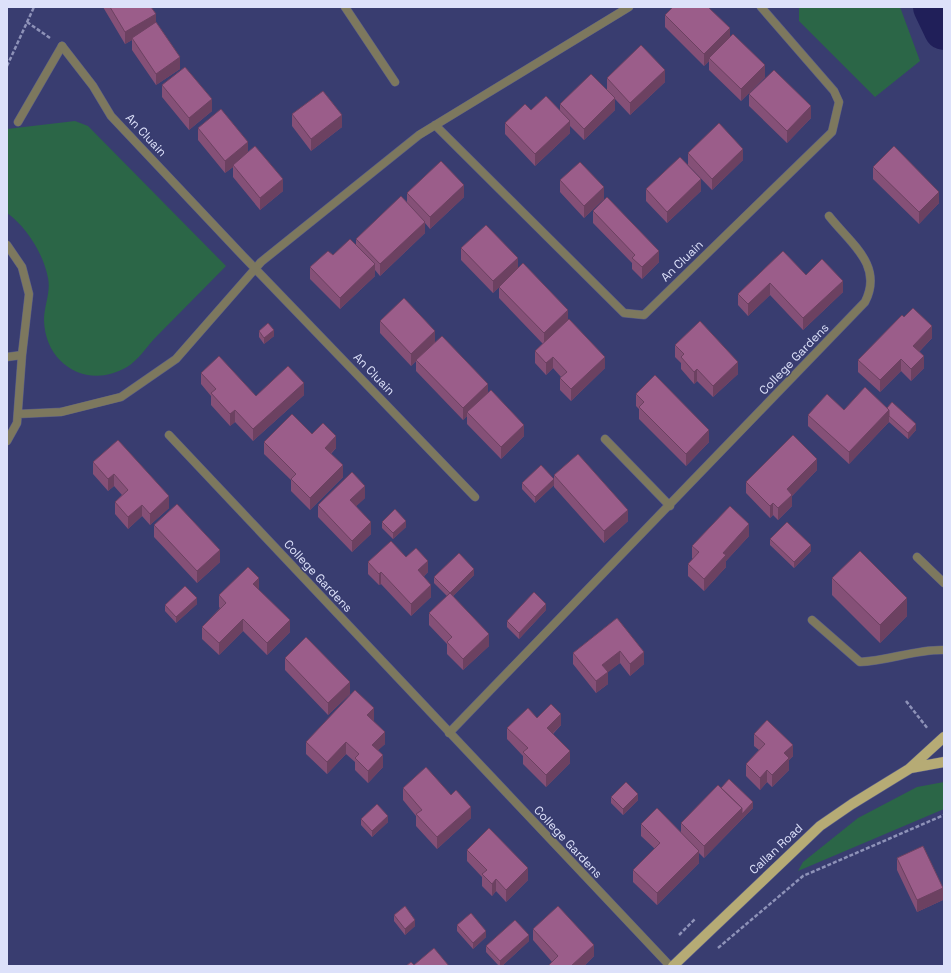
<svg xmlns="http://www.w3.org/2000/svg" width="951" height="973" viewBox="0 0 951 973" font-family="'Space Grotesk',sans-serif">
<rect width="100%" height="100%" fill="#393d70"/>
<path fill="#2b6647" d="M799 7H900L920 61 875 97 799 21Z
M75 121 88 126 226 266C202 290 178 315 154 339 146 348 137 361 127 367 88 390 45 365 44 320 44 306 51 292 48 278 44 255 26 226 7 213V129Z
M944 782V809L798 871 803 862 858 818 917 787Z"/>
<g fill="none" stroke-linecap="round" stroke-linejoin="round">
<path stroke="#201f59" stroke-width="40" d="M933 7 944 30"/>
<g stroke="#575b89" stroke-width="9">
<path id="lane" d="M345 7 395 82
M18 122 62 46
M917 557 944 583
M812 620 860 662C888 661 916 649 944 650"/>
</g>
<g stroke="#575b89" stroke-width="9">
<path id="street" d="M62 46 93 86 111 116 243 256 475 497
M435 125 624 313 644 315 832 132 839 102 834 91 761 7
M7 245 22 267 29 294 22 355 17 423 7 441
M7 357 22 355
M18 414 61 412 121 397 176 359 261 262 419 135 629 7
M169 435 670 966
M605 439 670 506
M449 733 865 302C884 265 850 243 829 216"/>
</g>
<g stroke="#575b89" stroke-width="11">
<path id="primary" d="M911 768 944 762
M673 966 820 826 852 804 909 769 944 737"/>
</g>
<path stroke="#8e92b8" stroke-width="2.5" stroke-dasharray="4 2" stroke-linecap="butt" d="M27 22 50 38
M7 66 34 7
M906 701 928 729
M679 935 695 919
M718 948 803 876 944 815"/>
<use href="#lane" stroke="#7d785e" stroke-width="8"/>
<use href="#street" stroke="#7d785e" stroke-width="8"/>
<use href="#primary" stroke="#b6ab75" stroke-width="10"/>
</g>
<path fill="#855077" d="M103 7H151L156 22 180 69 156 85 132 50V40L125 44Z
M665 15 730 37 765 77 741 101 709 70V61L704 66 665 27Z
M607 78 665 82 630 115 615 99V110L584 140 570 126V133L535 166 505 134V123L531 110 560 111V104L607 90Z
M162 85 212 111 189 130 162 97Z
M749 94 811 118 787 143 749 106Z
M292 114 342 127 311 151 292 126Z
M198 128 248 152 283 191 260 210 233 177V167L225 173 198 140Z
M688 153 743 160 712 190 688 165Z
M873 167 939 203 919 224 873 179Z
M560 180 604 199 584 218 560 192Z
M646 189 701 191 667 223 646 201Z
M407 193 464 197 430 229 425 223V233L380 276 375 270V276L340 309 310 279V267L333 255 356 245V239L407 203Z
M593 211 659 262 642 279 632 269V263L593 223Z
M461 248 518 269 568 319 605 368 571 401 560 390V378L561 377 553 368 546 375 535 363V351L543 344 499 298V287L493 293 461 260Z
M783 251 806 275 843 292 803 330 770 295 748 316 738 305V294Z
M904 317 932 338 919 352 924 368 911 381 901 371 880 392 858 372V360Z
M380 321 435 342 488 393 524 436 501 459 467 424V416L463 420 416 371V361L411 366 380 333Z
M259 331 274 336 264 344 259 337Z
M675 345 738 374 713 397 697 381 694 384 681 369V363L675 357Z
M201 373 256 396 304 395 253 441 235 422 230 426 211 405V396L201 384Z
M636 394 709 442 686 466 639 419V409L636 406Z
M887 408 916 430 908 439 889 422 849 464 808 426V415L844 410Z
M312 434 336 448 331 454 343 477 310 510 291 491V480L264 454V442Z
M118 440 169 508 150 525 142 516 128 529 115 514V502L122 495 114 486 108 491 93 474V462Z
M817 470 792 496V506L778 520 773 515 770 518 746 493V482Z
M554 475 628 521 604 543 554 487Z
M522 483 554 485 535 503 522 489Z
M365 498 356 506 371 534 352 552 318 517V505Z
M382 522 406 527 393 539 382 528Z
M154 525 220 562 197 583 154 537Z
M749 536 726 561V567L704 591 688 576V564L693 559 692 558V546Z
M770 539 811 551 794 568 770 545Z
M406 557 428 572 424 576 431 597 411 616 381 584 379 585 368 574V562Z
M474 575 453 596 489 646 463 670 447 654V644L429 625V613L447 596 434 583V577Z
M832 578 907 616 880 643 832 595Z
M259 590 290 632 267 655 243 631 219 655 202 639V627L220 608 219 607V595Z
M197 604 176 623 165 611V605Z
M546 610 519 639 507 627V621Z
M617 618 644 664 630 676 620 663 607 672 608 684 596 693 573 664V653Z
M285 658 350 694 328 715 285 670Z
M537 718 561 725 553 734 570 763 546 787 523 764V756L507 739V728Z
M374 720 373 721 385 744 378 750 383 767 368 783 355 770V762L346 754 327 774 306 754V742Z
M754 734 793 756 789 760V770L772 787 767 782 760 790 746 776V764L759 750 754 746Z
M403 788 451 795 471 818 437 849 416 826V816L403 800Z
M721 788 753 808 704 858 699 853V863L657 905 633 882V870L655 849 641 836V824L681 832V823Z
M611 797 638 800 623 815 611 803Z
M361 819 388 822 372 837 361 825Z
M467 850 528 880 506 902 496 891 492 896 482 886V877L467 861Z
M897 858 943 900 917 912 897 870Z
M394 915 415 926 405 935 394 921Z
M457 925 486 937 473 949 457 931Z
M533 929 594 956 584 966H548L552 962 533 940Z
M529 941 502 966H499L486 952V946Z"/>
<path fill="#6c4161" d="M156 14V26L132 38V40L125 44V32Z
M730 28V40L709 58V61L704 66V54Z
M180 57V69L156 85V74Z
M765 65V77L741 101V89Z
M665 70V82L630 115V103Z
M615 98V110L584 140V129Z
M212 99V111L189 130V118Z
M811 106V118L787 143V131Z
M342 115V127L311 151V139Z
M570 121V133L535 166V154Z
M248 142V154L233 165V167L225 173V161Z
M743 149V160L712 190V179Z
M283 179V191L260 210V198Z
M701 179V191L667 223V212Z
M464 185V197L430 229V217Z
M604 187V199L584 218V206Z
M939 192V203L919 224V212Z
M425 222V233L380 276V264Z
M659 251V262L642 279V267Z
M518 258V270L493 293V281Z
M375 264V276L340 309V298Z
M843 281V292L803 330V318Z
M770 283V295L748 316V304Z
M568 310V322L544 345V333Z
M932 326V338L913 358V346Z
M274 330V336L264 344V338Z
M435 331V342L416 360V361L411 366V354Z
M924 356V368L911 381V369Z
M553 357V368L546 375V363Z
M605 357V368L571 401V389Z
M901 359V371L880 392V380Z
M738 362V374L713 397V386Z
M697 369V381L694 384V372Z
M304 383V395L253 441V429Z
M488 384V396L467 412V416L463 420V408Z
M235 410V422L230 426V414Z
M889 410V422L849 464V452Z
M916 424V430L908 439V433Z
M524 425V436L501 459V447Z
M709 430V442L686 466V454Z
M336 436V448L325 459V448Z
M817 459V470L792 496V506L778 520V508L787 489Z
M343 465V477L310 510V498Z
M114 474V486L108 491V479Z
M554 479V485L535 503V497Z
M365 486V498L350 512V500Z
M169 496V508L150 525V514Z
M773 503V515L770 518V506Z
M142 505V516L128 529V517Z
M628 510V521L604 543V531Z
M406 521V527L393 539V533Z
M371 522V534L352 552V541Z
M749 524V536L726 561V567L704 591V579L723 553Z
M811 545V551L794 568V562Z
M220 550V562L197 583V571Z
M428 561V572L418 582V570Z
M474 569V575L450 599V593Z
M381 572V584L379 585V574Z
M259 578V590L253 584Z
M431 585V597L411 616V604Z
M197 598V604L176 623V617Z
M907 598V616L880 643V625Z
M546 604V610L519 639V633Z
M243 619V631L219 655V643Z
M290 620V632L267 655V643Z
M489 634V646L463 670V659Z
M620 651V663L602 677V665Z
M644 652V664L630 676V664Z
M608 672V684L596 693V681Z
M350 682V694L328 715V703Z
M374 708V720L367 727V715Z
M561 714V725L547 739V728Z
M385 732V744L372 756V745Z
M346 742V754L327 774V762Z
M793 745V756L789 760V770L772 787V775L784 753Z
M570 751V763L546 787V775Z
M383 755V767L368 783V771Z
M767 770V782L760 790V778Z
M638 794V800L623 815V809Z
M753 802V808L704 858V846L742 808Z
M471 807V818L437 849V837Z
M388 816V822L372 837V831Z
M699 851V863L657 905V893Z
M528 868V880L506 902V890Z
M496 879V891L492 896V884Z
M943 888V900L917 912V900Z
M415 920V926L405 935V929Z
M486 931V937L473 949V943Z
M529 935V941L502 966H500V961Z
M594 945V956L584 966H571Z"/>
<path fill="#9b5d8a" stroke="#6c4161" d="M110 7H151L156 14 125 32Z
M673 7H708L730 28 704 54 665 15Z
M156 22 180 57 156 74 132 38Z
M733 34 765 65 741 89 709 58Z
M641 45 665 70 630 103 607 78Z
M185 67 212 99 189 118 162 85Z
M774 70 811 106 787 131 749 94Z
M591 74 615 98 584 129 560 104Z
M323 91 342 115 311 139 292 114Z
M546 96 570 121 535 154 505 123 525 104 531 110Z
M221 109 248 142 225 161 198 128Z
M719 123 743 149 712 179 688 153Z
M255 146 283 179 260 198 233 165Z
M894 146 939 192 919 212 873 167Z
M680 157 701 179 667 212 646 189Z
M441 161 464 185 430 217 407 193Z
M580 162 604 187 584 206 560 180Z
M401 196 425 222 380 264 356 239Z
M607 197 659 251 642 267 632 258 635 255 593 211Z
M486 225 518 258 493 281 461 248Z
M350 239 375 264 340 298 310 267 328 251 333 255Z
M783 251 806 275 822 259 843 281 803 318 770 283 748 304 738 294Z
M523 263 568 310 544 333 499 287Z
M404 298 435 331 411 354 380 321Z
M913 308 932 326 913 346 924 356 911 369 901 359 880 380 858 360 902 315 904 317Z
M569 319 605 357 571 389 560 378 567 372 553 357 546 363 535 351Z
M700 321 738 362 713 386 697 369 694 372 681 357 684 354 675 345Z
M268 323 274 330 264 338 259 331Z
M442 336 488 384 463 408 416 360Z
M219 356 256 396 288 366 304 383 253 429 235 410 230 414 211 393 216 389 201 373Z
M655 375 709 430 686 454 639 407 644 402 636 394Z
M865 387 889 410 849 452 808 415 827 394 844 410Z
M491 390 524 425 501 447 467 412Z
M892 402 916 424 908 433 889 416V410L887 408Z
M292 414 312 434 323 423 336 436 325 448 343 465 310 498 291 479 296 474 264 442Z
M793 435 817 459 787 489 792 495 778 508 773 503 770 506 746 482Z
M118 440 169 496 150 514 142 505 128 517 115 502 128 490 114 474 108 479 93 462Z
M578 454 628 510 604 531 554 475Z
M541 465 554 479 535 497 522 483Z
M352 472 365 486 350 500 371 522 352 541 318 505Z
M177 504 220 550 197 571 154 525Z
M730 506 749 524 723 553 726 555 704 579 688 564 699 552 692 546Z
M395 509 406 521 393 533 382 522Z
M787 522 811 545 794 562 770 539Z
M391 541 406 557 416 548 428 561 418 570 431 585 411 604 381 572 379 574 368 562Z
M860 551 907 598 880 625 832 578Z
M459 553 474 569 450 593 434 577Z
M248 567 259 578 253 584 290 620 267 643 243 619 219 643 202 627 226 603 219 595Z
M185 586 197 598 176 617 165 605Z
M534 592 546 604 519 633 507 621Z
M450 593 489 634 463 659 447 642 452 637 429 613Z
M617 618 644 652 630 664 620 651 602 665 608 672 596 681 573 653Z
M306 637 350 682 328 703 285 658Z
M355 690 374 708 367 715 385 732 372 745 383 755 368 771 355 758 359 754 346 742 327 762 306 742Z
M551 704 561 714 547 728 570 751 546 775 523 752 528 748 507 728 528 708 537 718Z
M767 720 793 745 784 753 789 758 772 775 767 770 760 778 746 764 765 744 754 734Z
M426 767 451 795 456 790 471 807 437 837 416 814 422 810 403 788Z
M729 779 753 802 742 814V808L721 788Z
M626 782 638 794 623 809 611 797Z
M718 785 742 808 704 846 681 823Z
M377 804 388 816 372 831 361 819Z
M657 808 699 851 657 893 633 870 660 843 641 824Z
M489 828 528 868 506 890 496 879 492 884 482 874 487 870 467 850Z
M923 846 943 888 917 900 897 858Z
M405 906 415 920 405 929 394 915Z
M558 906 594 945 571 966H548L558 956 533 929Z
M471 913 486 931 473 943 457 925Z
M515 920 529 935 500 961 486 946Z
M434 948 449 966H406L411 962 414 965Z"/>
<g text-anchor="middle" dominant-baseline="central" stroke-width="3" stroke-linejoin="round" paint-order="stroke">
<g font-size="12" fill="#dde1fa" stroke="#393d70">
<text transform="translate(146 135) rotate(47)">An Cluain</text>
<text transform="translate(682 261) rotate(-44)">An Cluain</text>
<text transform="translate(794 359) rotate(-46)">College Gardens</text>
<text transform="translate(374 374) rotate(46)">An Cluain</text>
<text transform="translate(318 576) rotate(47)">College Gardens</text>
<text transform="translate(568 842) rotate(47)">College Gardens</text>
<text transform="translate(776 849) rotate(-43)">Callan Road</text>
</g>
</g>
<rect width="951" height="973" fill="none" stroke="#dde1fa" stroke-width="16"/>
</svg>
